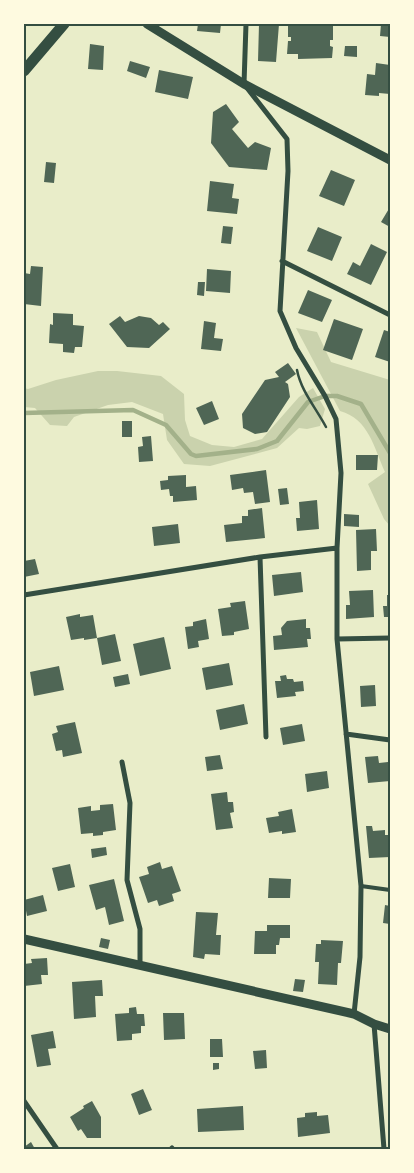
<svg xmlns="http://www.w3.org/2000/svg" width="414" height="1173" viewBox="0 0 414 1173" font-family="'Public Sans',sans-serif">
<rect width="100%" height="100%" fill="#e9edc9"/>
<path fill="#cad2ad" d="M296 328 317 332 331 362 390 380V526L384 519 368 484 385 472C374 448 369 419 340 411Z
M98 371H117L161 376 184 394 185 420 190 436 212 445 234 447 262 439 299 397 313 388 325 409 320 426 307 429 299 428 277 448 210 466 184 464 167 440 163 414 132 402 108 405 74 417 67 426 50 425 35 408 24 407V388L28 389 56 380Z"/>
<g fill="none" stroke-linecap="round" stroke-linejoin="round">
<path stroke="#a3b18a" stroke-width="4.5" d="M24 413 133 410 166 425 191 454 196 456 257 449 277 441 308 402 325 396H337L361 404 390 453"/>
</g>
<path fill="#4f6655" d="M198 24H221L220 33 197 31Z
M259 24H279L276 62 258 61Z
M299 24H333V40H330V46L333 47 332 58 298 59V54H287L288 41H291V37H288V25H299Z
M381 24H390V37L380 36Z
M90 44 104 46 103 70 88 69Z
M345 46H357V57L344 56Z
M130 61 150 67 146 78 127 71Z
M376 63 390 65V94L379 93V96L365 95 367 74 375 75Z
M159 70 193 77 188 99 155 92Z
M226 104 239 122 232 129 248 148 255 142 271 148 267 170 229 167 211 143 213 112Z
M46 162 56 163 54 183 44 182Z
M331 170 355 180 344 206 319 196Z
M210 181 234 184 232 198 239 199 237 214 207 211Z
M390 207V227L381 222Z
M223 226 233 227 231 244 221 243Z
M318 227 342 237 332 261 307 251Z
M371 244 387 252 371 285 347 274 353 262 360 266Z
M31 266 43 267 41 306 24 304V273L30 274Z
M207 269 231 271 230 293 206 291Z
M198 282H205L204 296 197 295Z
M308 290 332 300 322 322 298 313Z
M53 313 73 314V325L84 326 82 347H75L74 353 63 352V344L49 343 50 324 53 325Z
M120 316 125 322 139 316 151 318 159 325 163 322 170 329 149 348 127 347 109 324Z
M334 319 363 329 352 360 323 350Z
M204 321 216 323 214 338 223 339 221 351 201 349Z
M384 330 390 332V362L375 357Z
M288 363 296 374 285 382 288 384 290 397 267 432 255 434 243 428 242 414 265 380 279 377 275 372Z
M212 401 219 419 204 425 196 408Z
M122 421H132V437H122Z
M151 436 153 461 139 462 138 447 143 446 142 437Z
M356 455H378L377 470H356Z
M266 470 270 502 255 504 253 492 244 493 243 488 232 490 230 475Z
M186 475V487L196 486 197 500 173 502V496H170L169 489 161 490 160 481 168 480V476Z
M287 488 289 504 280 505 278 489Z
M317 500 319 529 297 531 296 518H300L299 502Z
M262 508 265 538 226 542 224 525 242 523V516H248V510Z
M344 514 359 515V527L344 526Z
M178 524 180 543 154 546 152 527Z
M376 529 377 551H371V570L357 571 356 530Z
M35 559 39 574 24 577V561Z
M301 572 303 592 274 596 272 575Z
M373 590 374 617 346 619V605H350L349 591Z
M387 595H390V617H384L383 606H387Z
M245 601 249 629 234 632V635L222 636 218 609 231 607 230 603Z
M80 614V617L93 615 97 638 115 634 121 661 102 665 97 638 84 640V638L71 640 66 617Z
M206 619 209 639 198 641 199 647 188 649 185 627 193 626V622Z
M306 619V628H310L311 639H307L308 647 274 650 273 636 282 635 281 628 287 621Z
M164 637 171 669 140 676 133 644Z
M229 663 233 685 206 690 202 668Z
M59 666 64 690 34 696 30 672Z
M128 674 130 684 115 687 113 677Z
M286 675 287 679H293L294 682 303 681 304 691 295 692 296 696 277 698 275 681H281L280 676Z
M375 685 376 706 361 707 360 686Z
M244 704 248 724 220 730 216 710Z
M75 722 82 753 63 757 62 750 56 751 52 734 58 732 56 726Z
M302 724 305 741 283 745 280 728Z
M220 755 223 769 207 771 205 757Z
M378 756 379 763 388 762V758H390V781L368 783 365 757Z
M327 771 329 788 307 792 305 774Z
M227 792 228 802H233L234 812 230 813 233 828 216 830 211 794Z
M113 804 116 830 103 832V835L93 836V833L81 834 78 808 91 806V811L100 810V805Z
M292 809 296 832 282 834V831L269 833 266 818 279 816 278 812Z
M366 826H372L373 831 385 830V835H390V857L369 858Z
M106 847 107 855 92 858 91 849Z
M160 862 162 869 172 866 181 891 172 894 174 901 159 906 157 900 148 903 139 877 149 874 147 867Z
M70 864 75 887 58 891 52 868Z
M269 878 291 879 290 898H268Z
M114 879 124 921 109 925 105 907 96 910 89 885Z
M43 895 47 911 27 916 24 900Z
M385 905 390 906V924L383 923Z
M196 912 218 913 216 935H221L220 955 205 954 204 959 193 957Z
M267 925H290V938H280L279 945H276V954H254L255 931H267Z
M101 938 110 940 108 949 99 947Z
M321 940 343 941 341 963H338L337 985 318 984 319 962H315L316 944H321Z
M47 958 48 975H41L42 984 24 986V964L32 963 31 959Z
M295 979 305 980 303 992 293 991Z
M102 980 103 996H95L96 1017 74 1019 72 982Z
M136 1007 137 1014H144L145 1026H141V1033L132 1034V1040L117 1041 115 1014 129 1013V1008Z
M163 1013H184L185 1039 164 1040Z
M53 1031 56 1048 48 1049 51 1065 37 1067 31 1035Z
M210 1039H222L223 1057H210Z
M266 1050 267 1068 255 1069 253 1051Z
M213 1063H219V1069L213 1070Z
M143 1089 152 1110 139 1115 131 1094Z
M92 1101 101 1117V1138H87L81 1129 78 1131 70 1117 84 1108 83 1106Z
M243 1106 244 1130 198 1132 197 1109Z
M317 1112V1116L328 1115 330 1133 298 1137 297 1118 305 1117V1113Z
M31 1142 35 1149H24V1147Z"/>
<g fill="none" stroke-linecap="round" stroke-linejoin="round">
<path stroke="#344e41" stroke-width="2.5" d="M297 370C301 391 316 408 326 427"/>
<path stroke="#344e41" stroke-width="4" d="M361 886 390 890"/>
<path stroke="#344e41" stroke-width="5" d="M246 24 244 84 287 139 288 171 280 311 296 348 325 396 336 419 341 473 337 548V639L361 886 360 957 354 1014
M282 261 390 315
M260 557 266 737
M24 595 260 557 337 548
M337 639 390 638
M346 734 390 740
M122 762 130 803 127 880 140 929V966
M374 1024 384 1149
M24 1101 57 1149
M171 1149 172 1148"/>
<path stroke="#344e41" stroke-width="9" d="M147 24 244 84 390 160
M24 939 354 1014 374 1024 390 1029"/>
<path stroke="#344e41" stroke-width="11" d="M24 71 64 24"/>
</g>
<rect width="414" height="1173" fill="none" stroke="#fefae0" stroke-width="50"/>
<rect x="25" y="25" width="364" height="1123" fill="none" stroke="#344e41" stroke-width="2"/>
</svg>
